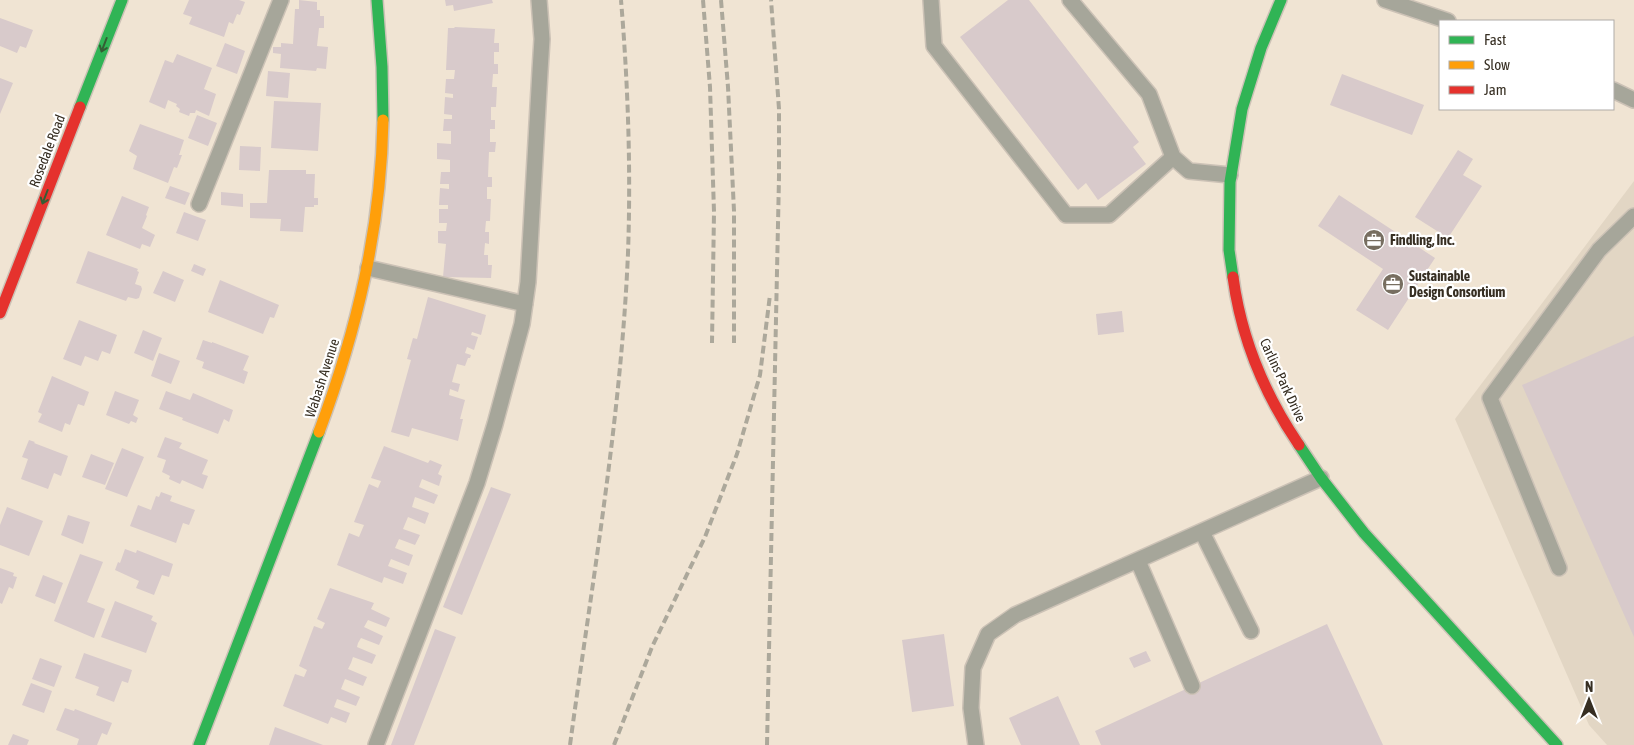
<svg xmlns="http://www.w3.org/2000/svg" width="1634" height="745" viewBox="0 0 1634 745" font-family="'Asap Condensed',sans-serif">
<rect width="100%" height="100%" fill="#f0e4d3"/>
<path fill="#e2d6c4" d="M1634 181V745H1607L1589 725 1455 419Z"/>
<path fill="#d8cacb" d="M189 0H239L245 2 240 15 237 14 233 24 229 22 224 37 189 24 192 17 183 14Z
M299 0 317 2V10H320V16H324V28H319L317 46 328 47 326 69 317 68 316 71 280 68 281 54 273 53V47H281V43L293 44 295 9H299Z
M445 0H492L493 3 454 11 453 5 446 6Z
M1008 0H1029L1139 142 1133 147 1146 164 1098 200 1086 183 1078 190 960 37Z
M0 18 33 30 26 48 20 46 17 53 0 46Z
M455 27 495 29 494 43H499V52H494V64H498V74H493L492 87H497L496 107H491V120H495V129H490V142H496L495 152H489L488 177H492V187H487V199H491L490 221H486L485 232H489V244L485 243 484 255H488V265H492L491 278 443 277 446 244 438 243V231H446L447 223H439V209H448V205H439L440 188 449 189V184H440L441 172H450V160L437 159V143L451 144V131H443L444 119H452V115L444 114 445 97 453 98V94L445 93 446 79H454L455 70H446L448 28H454Z
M225 43 245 51 237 74 216 66Z
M177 54 212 68 204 89 216 94 209 116 196 110 195 113H190L189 116 179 112 180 109 176 106 177 104 168 100 165 109 149 102 165 60 173 63Z
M268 71 290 73 288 98 266 96Z
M1342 74 1424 105 1412 135 1330 105Z
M0 78 13 83 0 114Z
M274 101 321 103 318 151 271 148Z
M197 115 217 123 208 146 188 138Z
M140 124 184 140 179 155H182L179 163 177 168 174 167 168 183 133 169 137 156 129 151Z
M240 146 261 147 260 171 239 170Z
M1458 150 1473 159 1463 175 1482 186 1448 238 1415 217Z
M269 170H306V174H315L314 198H318V205H314V207H305L303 232 280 231 281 219 250 218V203H267Z
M170 186 190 193 185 205 165 198Z
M221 192 243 194V207L221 205Z
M1339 195 1435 258 1388 330 1356 310 1383 269 1318 226Z
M122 196 149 207 146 215 147 216 142 228 155 235 150 247 142 244 140 249 106 235Z
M184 212 206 220 198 241 176 233Z
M88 251 138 269 137 271 139 272 135 284 141 286 142 289 139 298 136 299 128 297 126 301 76 283Z
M194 264 206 269 203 276 191 271Z
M163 271 184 280 175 302 153 293Z
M220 280 279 305 274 318 270 317 263 334 208 312Z
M428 297 486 315 481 335 472 332 471 335 478 337 474 350 467 347 465 353 471 355 470 358H468L465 366 457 364 452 382 460 384 458 392 450 389 449 395 465 400 460 419H463L458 441 412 428 409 437 391 432 411 360 407 359 413 338 417 339Z
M1122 311 1124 332 1098 335 1096 314Z
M79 320 117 335 110 354 102 351 98 361 85 356 81 366 63 359Z
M143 330 162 338 153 361 134 353Z
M1634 336V637L1522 385Z
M203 340 212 343V342L249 356 243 370 248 372 244 384 202 368 204 362 196 359Z
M159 353 180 361 171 384 151 376Z
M52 376 89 392 84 406 78 404 70 425 65 423 62 432 38 422 42 414 38 412Z
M115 391 139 400 133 415 138 418 136 423 131 421 129 424 106 415Z
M166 391 190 400 193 393 233 410 229 422 224 419 218 434 182 420 183 418 159 409Z
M165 437 182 443 179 448 208 460 202 474 208 476 203 489 182 480 180 484 169 479 170 476 162 472 166 460 157 457Z
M29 440 35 442 34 443 68 456 61 476 54 473 48 489 21 479 28 459 22 457Z
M384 446 428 463 430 460 442 465 438 474 442 476 439 486 422 479 419 487 438 495 434 504 415 497 412 507 429 513 425 524 408 517 403 529 420 535 415 545 399 539 395 548 413 555 409 566 391 559 388 566 407 573 403 584 384 577 382 583 337 565 349 533 359 537 364 525 354 522 369 484 378 488 381 481 371 478Z
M122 448 144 457 127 497 105 489Z
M91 454 114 463 105 485 82 477Z
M491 487 511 494 462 615 443 607Z
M161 492 172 496 170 501 195 510 189 525 183 523 176 543 130 526 138 505 151 510 156 496 159 497Z
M7 507 43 521 29 556 0 545V525Z
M68 515 90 522 83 544 61 535Z
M125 549 136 553 137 550 173 564 169 577 162 575 154 595 136 588 139 581 115 570 118 562 120 563Z
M80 554 103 562 87 602 105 609 94 638 54 621Z
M0 568 14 573 13 576 17 577 13 589 9 587 2 604 0 603Z
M43 575 63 583 55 604 35 596Z
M330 588 374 603 371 609 390 618 386 627 368 620 364 627 383 636 379 645 361 638 358 643 357 647 376 655 372 664 353 657 351 663 348 669 367 677 363 686 345 679 341 689 360 697 356 706 337 699 334 707 350 713 346 723 331 717 328 724 283 706 295 674 304 677 307 670 299 666 314 626 322 629 325 623 317 619Z
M115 601 153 616 151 620 157 623 146 653 101 637Z
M1327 624 1383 745H1101L1095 731Z
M435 629 456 637 441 676 414 745H391Z
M944 634 954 706 912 712 902 640Z
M1146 651 1151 661 1134 668 1129 658Z
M84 653 132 670 128 683 122 681 114 702 96 695 99 687 75 678Z
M40 658 62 666 54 687 32 679Z
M31 683 52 691 44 713 22 705Z
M1058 696 1080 745H1021L1009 718Z
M65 708 74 711 75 709 112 723 107 735 102 733 97 745H77L79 739 56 730Z
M275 727 323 745H269Z
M13 734 29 740 27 745H8Z"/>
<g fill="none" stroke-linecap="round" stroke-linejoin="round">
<g stroke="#ccc2b6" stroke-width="18">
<path id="lane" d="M931 0 934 46 1066 215H1109L1173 157
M1070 0 1149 94 1173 157 1189 171 1230 175
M1385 0 1448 21
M1613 90 1634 100
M199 204 281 0
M368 268 525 304
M1202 532 1251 631
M1138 561 1192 686
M1559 568 1490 398 1599 250 1634 216
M376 745 477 483 495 424 522 324 528 282 540 71 542 39 539 0
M976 745 971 708 973 668 988 634 1015 615 1321 478"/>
</g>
<g stroke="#ccc2b6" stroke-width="14">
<path id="fast" d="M377 0 382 67 383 120
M80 107 122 0
M1233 277 1229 250 1230 182 1242 109 1261 48 1281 0
M1299 445 1321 478 1364 533 1557 745
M199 745 319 432"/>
</g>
<g stroke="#ccc2b6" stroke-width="14">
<path id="slow" d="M319 432C357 330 381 229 383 120"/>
</g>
<g stroke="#ccc2b6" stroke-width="14">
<path id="jam" d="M1233 277C1241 337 1265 395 1299 445
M0 313 80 107"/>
</g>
<use href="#lane" stroke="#a6a69a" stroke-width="15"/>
<use href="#fast" stroke="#30b455" stroke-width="11"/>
<use href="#slow" stroke="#ff9f0a" stroke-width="11"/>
<use href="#jam" stroke="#e5322d" stroke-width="11"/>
<path stroke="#aca89b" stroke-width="4" stroke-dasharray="8 4" stroke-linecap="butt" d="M703 0 710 87 714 212 712 343
M721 0 728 87 734 211V343
M570 745C592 582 621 418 628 253 631 169 628 84 621 0
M614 745 652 647 705 537 737 454 760 375 770 295
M767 745 779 177V109L771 0"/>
</g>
<defs><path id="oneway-shaft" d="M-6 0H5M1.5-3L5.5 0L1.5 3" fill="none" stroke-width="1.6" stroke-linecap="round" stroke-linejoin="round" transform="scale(1.25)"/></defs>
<g stroke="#345d34">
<use href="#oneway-shaft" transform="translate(104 45) rotate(111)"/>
<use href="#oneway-shaft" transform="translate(45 197) rotate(111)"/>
</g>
<defs>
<g id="office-disc" transform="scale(1.125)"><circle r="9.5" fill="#776e60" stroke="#fff"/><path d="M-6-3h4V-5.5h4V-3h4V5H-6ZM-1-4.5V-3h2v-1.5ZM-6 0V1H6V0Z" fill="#fff"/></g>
</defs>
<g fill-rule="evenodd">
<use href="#office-disc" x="1374" y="240"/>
<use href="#office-disc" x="1393" y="284"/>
</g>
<g text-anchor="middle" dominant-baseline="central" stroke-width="4.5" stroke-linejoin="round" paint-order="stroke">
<g font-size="14" fill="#362e22" stroke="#fff">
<text transform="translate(47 151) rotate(-69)">Rosedale Road</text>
<text transform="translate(322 378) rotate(-72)">Wabash Avenue</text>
<text transform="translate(1283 380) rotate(65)">Carlins Park Drive</text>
</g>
<g font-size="14" font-weight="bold" fill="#362e22" stroke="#fff" text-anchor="start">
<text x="1390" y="240">Findling, Inc.</text>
<text x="1409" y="276">Sustainable<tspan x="1409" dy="16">Design Consortium</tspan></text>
</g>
</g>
<rect x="1439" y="20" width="175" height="90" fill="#ffffff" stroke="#afaba7"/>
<rect x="1449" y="36" width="25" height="8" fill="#30b455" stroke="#afaba7"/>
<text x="1484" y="45" font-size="15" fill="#362e22">Fast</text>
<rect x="1449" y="61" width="25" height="8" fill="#ff9f0a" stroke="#afaba7"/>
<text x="1484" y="70" font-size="15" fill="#362e22">Slow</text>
<rect x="1449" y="86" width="25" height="8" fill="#e5322d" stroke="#afaba7"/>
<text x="1484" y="95" font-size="15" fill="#362e22">Jam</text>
<g transform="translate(1589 700)" stroke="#ffffff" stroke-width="4" paint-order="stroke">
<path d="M0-4L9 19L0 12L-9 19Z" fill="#362e22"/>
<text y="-8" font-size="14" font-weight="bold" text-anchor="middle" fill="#362e22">N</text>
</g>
</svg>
